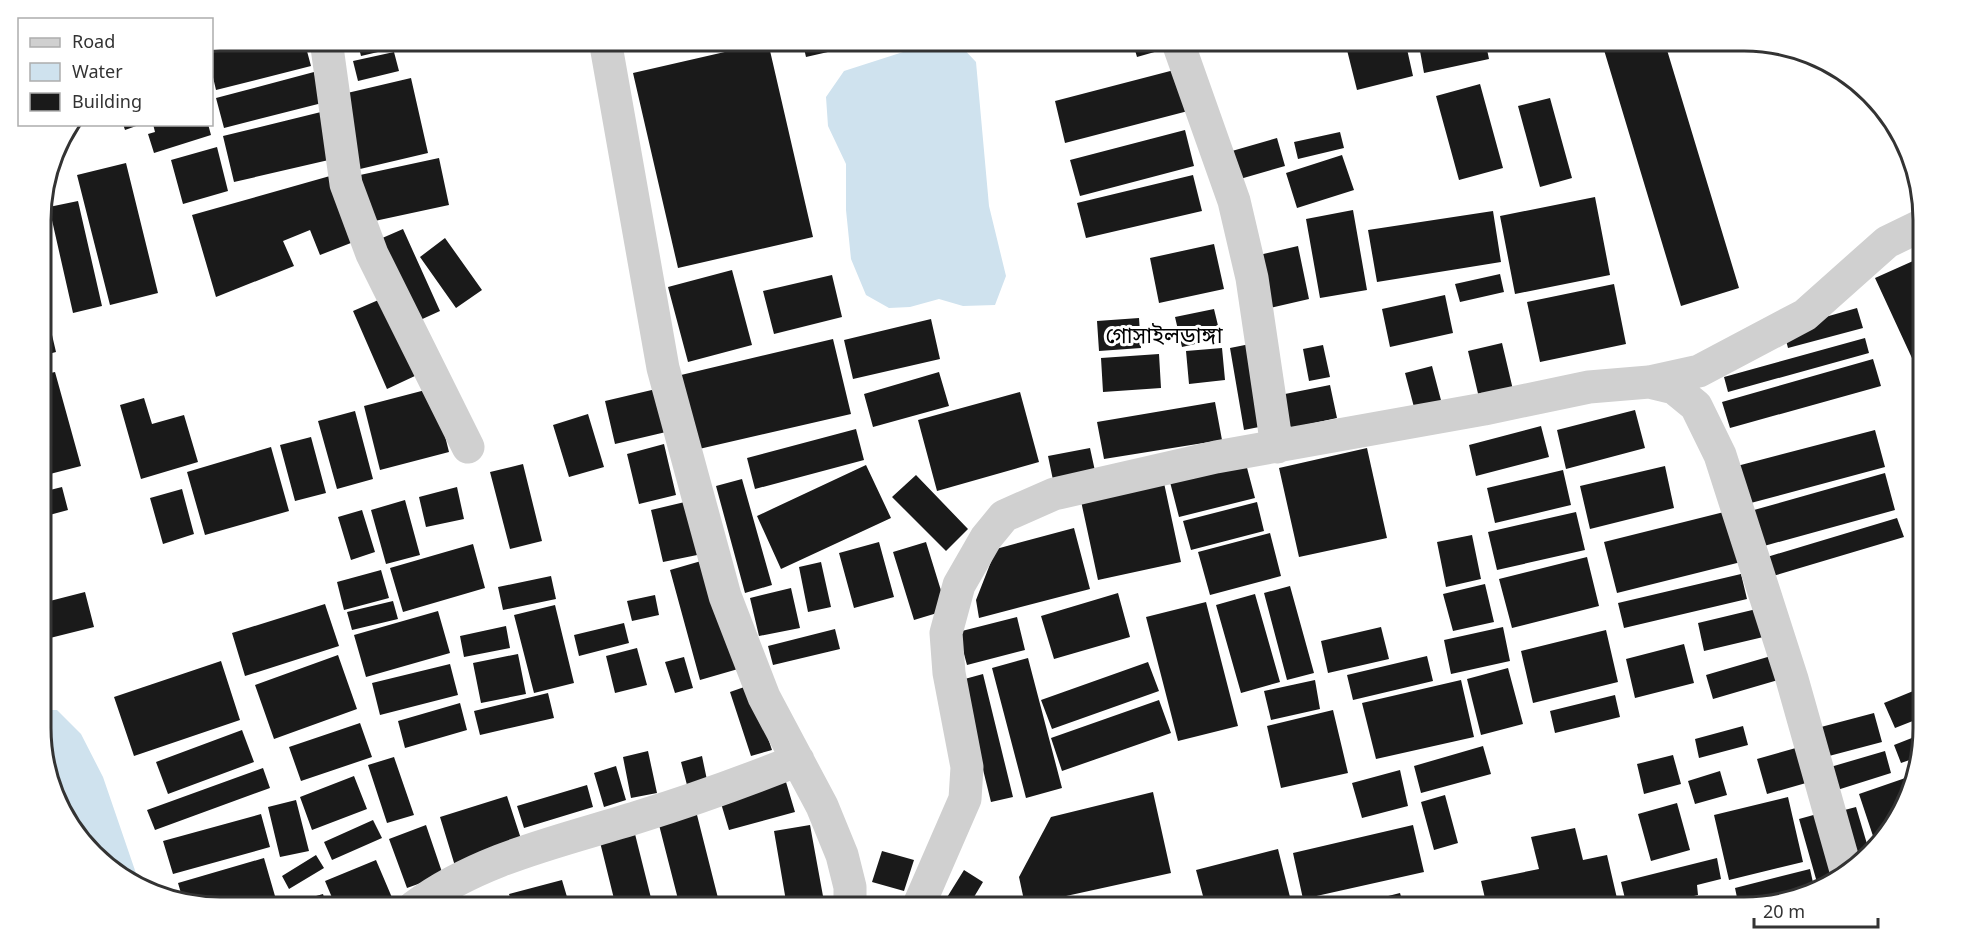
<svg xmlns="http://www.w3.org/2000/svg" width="1964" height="948" viewBox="0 0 1964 948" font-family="'Noto Sans','Noto Sans Bengali',sans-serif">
<rect width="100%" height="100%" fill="#fff"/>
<path fill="#cfe2ee" d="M928 44H959L976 62 989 206 1006 276 995 305 963 306 939 299 910 307 889 308 866 295 851 259 846 210V164L828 126 826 97 844 71Z
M42 710H57L81 734 103 777 140 885 77 837 42 752Z"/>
<path fill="#1a1a1a" d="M227 40H304L311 66 216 90 212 73V44Z
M357 40H394L395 48 361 56Z
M802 40H876V41L806 57Z
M1132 40H1156L1158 51 1137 57Z
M1387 40H1405L1413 76 1357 90 1347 50Z
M1418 40H1485L1489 59 1424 73Z
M1601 40H1664L1739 288 1681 306Z
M768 42 813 237 678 268 633 73Z
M394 52 399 71 358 81 353 61Z
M1178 69 1188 111 1065 143 1055 101Z
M314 72 322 103 224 128 216 98Z
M411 78 428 153 360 169 343 94Z
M1480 84 1503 168 1459 180 1436 96Z
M1550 98 1572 178 1540 187 1518 106Z
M321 112 333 159 234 182 223 136Z
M123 124H139V125L125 130Z
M153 124H208L211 135 154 153 148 134 155 132Z
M1185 130 1194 166 1080 196 1070 160Z
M1340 132 1344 148 1298 159 1294 142Z
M1277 138 1285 166 1240 179 1232 151Z
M217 147 228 191 183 204 171 160Z
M1342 155 1354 190 1297 208 1286 173Z
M439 158 449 205 370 222 360 175Z
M126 163 158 293 110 305 77 175Z
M337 174 356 241 320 255 310 230 283 241 294 266 216 297 192 215Z
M1193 175 1202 211 1086 238 1077 203Z
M1595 197 1610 275 1515 294 1500 216Z
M78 201 102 306 73 313 49 207Z
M41 210 48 233 41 235Z
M1353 210 1367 290 1320 298 1306 219Z
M1493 211 1501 262 1377 282 1368 230Z
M403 229 440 311 418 321 380 239Z
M445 238 482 290 456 308 420 257Z
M1214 244 1224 289 1159 303 1150 258Z
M1298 246 1309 299 1270 308 1259 255Z
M1922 257 1923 382 1875 278Z
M732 270 752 345 688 362 668 287Z
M1500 274 1504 292 1460 302 1455 284Z
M832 275 842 317 774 334 763 291Z
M1614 284 1626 344 1540 362 1527 302Z
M1445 295 1453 333 1390 347 1382 309Z
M383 298 417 375 387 389 353 311Z
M45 305 56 352 41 356V306Z
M1857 308 1863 328 1788 348 1783 329Z
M1214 309 1221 338 1182 347 1175 317Z
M1139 318 1141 348 1099 351 1097 321Z
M931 319 940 359 853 379 844 340Z
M1865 338 1869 353 1728 392 1724 377Z
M833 339 851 414 699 449 681 375Z
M1255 343 1269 425 1244 430 1230 348Z
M1502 343 1514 394 1480 402 1468 351Z
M1323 345 1330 377 1309 381 1303 349Z
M1222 348 1225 380 1189 384 1186 351Z
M1159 354 1161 388 1103 392 1101 358Z
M1873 359 1881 386 1730 428 1722 402Z
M1432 366 1442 404 1415 411 1405 373Z
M55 372 81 466 50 474 41 443V375Z
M939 372 949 406 873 427 864 394Z
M1330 385 1337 418 1282 430 1275 396Z
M433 388 449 452 380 470 364 406Z
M656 389 666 432 615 444 605 401Z
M1020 392 1039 462 937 491 918 420Z
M144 398 152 424 184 415 198 462 141 479 120 405Z
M1215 402 1222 440 1104 459 1097 422Z
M1635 410 1645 448 1566 469 1557 430Z
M355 411 373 479 337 489 318 421Z
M588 414 604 467 569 477 553 425Z
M1541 426 1549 457 1476 476 1469 445Z
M856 429 864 460 755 489 747 458Z
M1875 430 1885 467 1747 504 1737 466Z
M311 437 326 493 295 501 280 445Z
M664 444 676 495 639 504 627 454Z
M271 447 289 511 205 535 187 472Z
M1090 448 1095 471 1053 480 1048 456Z
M1367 448 1387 538 1299 557 1279 468Z
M523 464 542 541 510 549 490 472Z
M1246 464 1255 498 1179 517 1170 482Z
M866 465 891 518 781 569 757 516Z
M1665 466 1674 508 1590 529 1580 486Z
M1563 470 1571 505 1495 523 1487 488Z
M1885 473 1895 510 1764 546 1754 510Z
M916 475 968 529 946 551 892 497Z
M742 479 772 585 745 593 716 486Z
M1164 483 1181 562 1098 580 1081 501Z
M62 487 68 510 42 517V492Z
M457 487 464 519 426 527 419 497Z
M182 489 194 534 163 544 150 498Z
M405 500 420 555 386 564 371 510Z
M689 501 702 554 663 562 651 510Z
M1257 502 1264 531 1191 550 1183 521Z
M362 510 375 552 351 560 338 517Z
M1732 510 1745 561 1617 593 1604 542Z
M1576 512 1585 550 1497 570 1488 532Z
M1897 518 1904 537 1773 576 1767 557Z
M1074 528 1090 589 979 618 976 600 996 549Z
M1270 533 1281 576 1210 595 1198 552Z
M1472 535 1481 579 1446 587 1437 542Z
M879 542 894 597 854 608 839 553Z
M926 542 947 610 914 620 893 552Z
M473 544 485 588 403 612 390 568Z
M1587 557 1599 606 1512 628 1499 579Z
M708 559 738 669 700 680 670 570Z
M821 562 831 607 808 612 799 567Z
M381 570 389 598 344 610 337 582Z
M1741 574 1747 599 1624 628 1618 603Z
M551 576 556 599 503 610 498 587Z
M1485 584 1494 622 1453 631 1443 594Z
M1290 586 1314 673 1287 680 1264 593Z
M791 588 800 628 759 636 750 598Z
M85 592 94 627 42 640V603Z
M1118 593 1130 637 1054 659 1041 616Z
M1255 594 1280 682 1241 693 1216 605Z
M655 595 659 615 632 621 627 601Z
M393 601 398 619 352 630 347 612Z
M1206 602 1238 726 1178 741 1146 617Z
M325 604 339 646 245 676 232 633Z
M555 605 574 683 534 693 514 615Z
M1769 606 1776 634 1704 651 1698 623Z
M438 611 450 653 366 677 354 635Z
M1017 617 1025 650 967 665 958 632Z
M624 623 629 643 579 656 574 635Z
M506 626 510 648 464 657 460 636Z
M1381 627 1389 659 1328 673 1321 641Z
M1503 627 1510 661 1451 674 1444 640Z
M835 629 840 649 773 665 768 646Z
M1606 630 1618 682 1533 703 1521 651Z
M1684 644 1694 683 1635 698 1626 659Z
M637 648 647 685 615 693 606 656Z
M518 654 526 694 481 703 473 663Z
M338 655 357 709 274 739 255 685Z
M1427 656 1433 681 1353 700 1347 675Z
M1771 656 1778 680 1713 699 1706 675Z
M684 657 693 688 675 693 665 662Z
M1028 658 1062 788 1026 798 992 668Z
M221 661 240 720 134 756 114 697Z
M1148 662 1159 691 1052 729 1041 700Z
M450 664 458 695 380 715 372 683Z
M1508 668 1523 724 1481 735 1467 679Z
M983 674 1013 797 991 802 961 680Z
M1315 680 1320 709 1271 720 1264 691Z
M1461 680 1474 737 1376 759 1362 703Z
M750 685 772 750 751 756 730 692Z
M1923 687V717L1895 728 1884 703Z
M548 693 554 718 480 735 474 711Z
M1615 695 1620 717 1555 733 1550 711Z
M1159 700 1171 733 1062 771 1051 738Z
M460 703 467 730 405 748 398 721Z
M1333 710 1348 773 1281 788 1267 726Z
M1874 713 1882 742 1829 756 1821 727Z
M360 723 372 757 301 781 289 747Z
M1743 726 1748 745 1699 758 1695 739Z
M242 730 254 762 168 794 156 762Z
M1922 734 1918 757 1901 763 1894 745Z
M1810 744 1820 779 1767 794 1757 759Z
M1483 746 1491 774 1421 793 1414 766Z
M648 751 657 793 631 798 623 757Z
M1885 751 1891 773 1834 791 1827 768Z
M1673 755 1681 784 1644 794 1637 764Z
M702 756 707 780 687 785 681 762Z
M394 757 414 815 387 823 368 765Z
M616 766 626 800 604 807 594 773Z
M263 768 270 788 155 830 147 810Z
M1400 770 1408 806 1362 818 1352 783Z
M1720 771 1727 795 1695 804 1688 781Z
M1914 775 1910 797 1881 844 1876 845 1859 794Z
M354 776 367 809 312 830 300 797Z
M786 782 795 812 729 830 720 800Z
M587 785 593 807 524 828 517 806Z
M1153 792 1171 873 1025 905 1019 877 1051 817Z
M1445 795 1458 843 1434 850 1421 802Z
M507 796 523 845 455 866 440 817Z
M1788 797 1803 862 1729 880 1714 815Z
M296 800 309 851 280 857 268 807Z
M1677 803 1690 850 1651 861 1638 814Z
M1856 807 1870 854 1854 868 1837 812Z
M696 811 718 898 680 907 658 821Z
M1828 811 1844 877 1818 886 1799 819Z
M261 814 270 847 173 874 163 841Z
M373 820 382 838 332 860 324 842Z
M426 825 443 875 407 888 389 839Z
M810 825 825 907H787L774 831Z
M1413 825 1424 872 1303 899 1293 853Z
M1575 828 1583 860 1607 855 1619 907H1487L1481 881 1539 869 1531 837Z
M634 830 653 906 616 907 599 838Z
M1278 849 1290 897 1248 907H1206L1196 870Z
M882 851 914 860 904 891 872 882Z
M316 855 324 868 289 889 282 876Z
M264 858 275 896 238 907 220 908 183 900 178 883Z
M1717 858 1721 879 1697 885 1698 895 1650 907H1627L1621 882Z
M376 860 396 907H336L325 881Z
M1810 869 1814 887 1755 907H1739L1735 888Z
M964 870 983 882 968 907H941Z
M562 880 570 907H513L509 894Z
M1400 893 1404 907H1349V906Z
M323 894 327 907H290L288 904Z
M1112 899 1114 907H1079V906Z
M281 901 283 907H264Z
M502 901 504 907H483Z"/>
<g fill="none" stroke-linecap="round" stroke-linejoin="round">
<path stroke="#d0d0d0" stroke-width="33" d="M326 40 346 184 372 254 468 447
M605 40 663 368 725 596 764 697 822 806 842 855 850 887V907
M1177 40 1234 201 1252 278 1277 447
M1649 382 1674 388 1696 406 1720 455 1792 679 1847 874
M414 907C479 858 562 841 638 817 693 800 746 781 798 760
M918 907 965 799 967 767 949 673 946 633 959 585 986 538 1004 516 1054 494 1216 457 1484 409 1589 387 1649 382 1699 371 1805 315 1887 242 1922 225"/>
</g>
<g text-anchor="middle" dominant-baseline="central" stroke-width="6" stroke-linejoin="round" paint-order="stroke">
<g font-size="22" fill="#000" stroke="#fff">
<text x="1164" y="334">গোসাইলডাঙ্গা</text>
</g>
</g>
<path d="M0 0H1964V948H0ZM220 51H1744A169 169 0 0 1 1913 220V728A169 169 0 0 1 1744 897H220A169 169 0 0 1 51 728V220A169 169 0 0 1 220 51Z" fill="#fff" fill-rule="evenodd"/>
<path fill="none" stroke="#333" stroke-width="3" d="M220 51H1744A169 169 0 0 1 1913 220V728A169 169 0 0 1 1744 897H220A169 169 0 0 1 51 728V220A169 169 0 0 1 220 51Z"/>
<rect x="18" y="18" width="195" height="108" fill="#ffffff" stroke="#adadad" stroke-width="1.5"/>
<rect x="30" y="38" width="30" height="9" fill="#d0d0d0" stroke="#adadad" stroke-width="1.5"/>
<text x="72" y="48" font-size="18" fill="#333333">Road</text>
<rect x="30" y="63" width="30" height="18" fill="#cfe2ee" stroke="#adadad" stroke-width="1.5"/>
<text x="72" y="78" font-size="18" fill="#333333">Water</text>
<rect x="30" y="93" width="30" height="18" fill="#1a1a1a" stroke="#adadad" stroke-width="1.5"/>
<text x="72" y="108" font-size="18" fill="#333333">Building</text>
<path d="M1754 918v9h124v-9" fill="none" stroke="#333333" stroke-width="3"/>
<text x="1763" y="918" font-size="18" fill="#333333" stroke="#ffffff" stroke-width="4.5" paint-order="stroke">20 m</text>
</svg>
